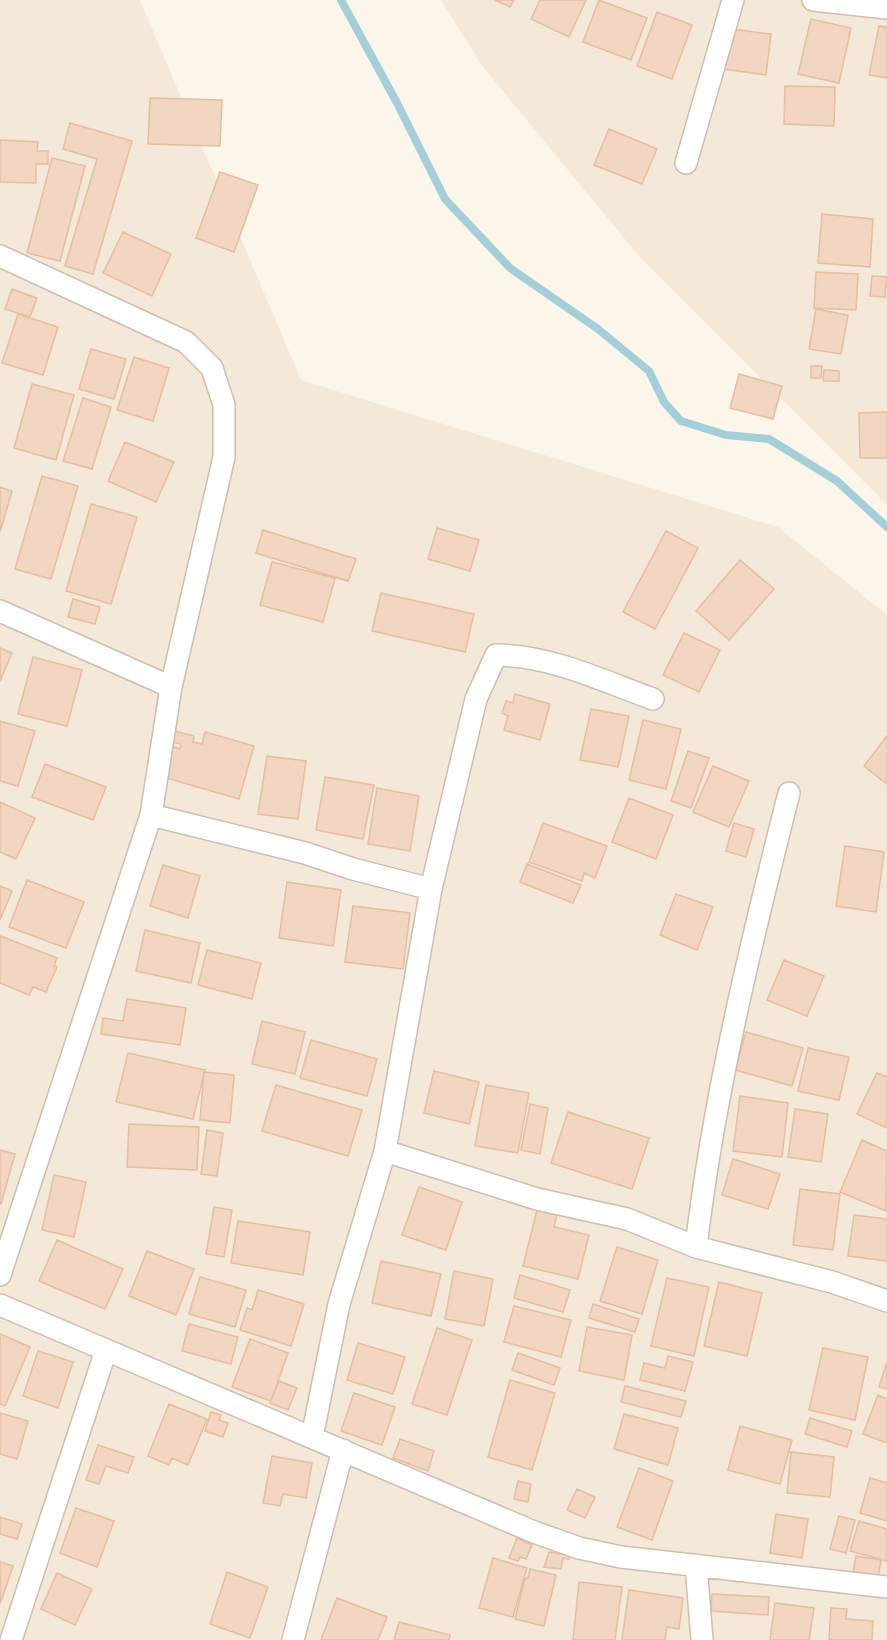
<svg xmlns="http://www.w3.org/2000/svg" width="887" height="1640" viewBox="0 0 887 1640" font-family="'Work Sans',sans-serif">
<rect width="100%" height="100%" fill="#fcf6ea"/>
<path fill="#f4e8d8" d="M0 0H140L301 380 778 527 887 615V1640H0Z
M441 0H887V505L638 255 483 67Z"/>
<g fill="none" stroke-linecap="round" stroke-linejoin="round">
<path stroke="#a4cfd8" stroke-width="8" d="M341 0 397 103 445 199 510 268 598 329 649 371 664 402 681 421 726 435 769 439 837 481 887 527"/>
</g>
<path fill="#f2d6c2" stroke="#e4bda2" stroke-width="1.5" d="M495 0H514L510 7Z
M540 0H586L569 37 531 19Z
M599 0 647 18 631 60 583 42Z
M657 12 692 25 672 79 637 66Z
M811 19 851 28 839 83 798 74Z
M879 26 887 27V78L869 75Z
M730 29 771 34 766 75 724 69Z
M785 86 835 87 834 126 784 124Z
M150 98 222 100 220 146 148 144Z
M70 123 132 141 93 274 65 266 97 159 63 149Z
M609 129 657 149 642 184 594 165Z
M0 140 38 142 37 151H48V164H36V183L0 182Z
M52 158 85 166 60 261 27 253Z
M220 172 258 185 234 252 196 238Z
M822 214 873 219 870 267 818 263Z
M123 232 171 254 152 296 103 273Z
M816 272 858 274 856 310 814 308Z
M872 276 887 277 885 297 870 296Z
M12 289 37 298 30 317 5 309Z
M816 309 848 315 841 354 809 349Z
M18 314 58 327 43 375 2 363Z
M91 349 126 359 114 399 79 389Z
M134 357 169 368 153 421 117 410Z
M811 366H822L821 378H811Z
M824 370 839 371V381H823Z
M739 374 782 386 773 419 730 408Z
M32 384 74 395 56 460 14 448Z
M83 398 111 407 92 469 63 461Z
M887 412V458H860L859 413Z
M125 442 174 462 156 502 108 481Z
M42 476 78 486 51 579 15 569Z
M0 487 12 491 0 532Z
M91 504 137 517 111 604 66 591Z
M437 528 479 540 470 571 428 559Z
M263 530 356 559 348 581 256 553Z
M666 531 698 548 655 629 623 612Z
M740 560 774 589 729 640 696 611Z
M272 562 335 578 323 622 260 605Z
M381 593 474 614 465 652 372 631Z
M73 599 100 607 95 624 68 617Z
M684 633 720 650 699 692 663 675Z
M0 648 12 653 0 681Z
M33 657 82 670 67 726 18 714Z
M515 694 550 704 540 740 504 730 508 716 502 713 506 701 513 703Z
M591 709 629 716 618 767 580 760Z
M643 720 681 729 666 789 629 780Z
M0 721 35 731 18 786 0 781Z
M175 731 194 736 193 742 202 744 205 732 254 746 239 799 163 777 171 746 180 749 181 744 172 742Z
M887 736V784L864 766Z
M688 751 709 758 691 808 671 801Z
M267 756 306 761 298 819 258 814Z
M45 764 106 787 93 820 32 797Z
M713 766 749 781 729 827 693 812Z
M325 777 374 785 363 839 316 830Z
M377 788 419 796 410 851 368 844Z
M629 798 673 815 656 859 612 842Z
M0 802 35 818 16 859 0 852Z
M543 823 607 846 595 878 584 873 582 881 529 862Z
M734 823 754 829 746 857 726 851Z
M845 846 884 852 876 912 836 906Z
M527 864 581 885 573 903 520 882Z
M163 865 200 876 188 918 150 906Z
M27 880 84 902 66 948 9 927Z
M287 882 341 890 333 946 279 938Z
M0 886 12 891 0 920Z
M676 894 713 907 697 950 660 935Z
M353 906 410 913 403 969 345 962Z
M145 930 200 943 191 983 136 971Z
M0 936 57 958 54 966 57 967 46 992 33 987 29 995 0 983Z
M207 950 261 963 252 999 198 985Z
M784 960 824 976 807 1016 767 1000Z
M127 999 186 1008 180 1045 101 1034 103 1018 123 1021Z
M262 1021 305 1032 295 1074 252 1064Z
M746 1032 803 1048 792 1086 735 1070Z
M311 1040 377 1059 367 1096 300 1078Z
M808 1048 849 1057 839 1100 798 1091Z
M128 1053 205 1070 193 1119 116 1102Z
M434 1071 479 1082 469 1124 424 1113Z
M204 1072 234 1075 230 1123 200 1120Z
M877 1073 887 1077V1128L857 1114Z
M276 1085 362 1110 348 1156 262 1131Z
M486 1085 529 1093 518 1153 475 1146Z
M740 1096 788 1103 782 1157 733 1151Z
M530 1104 548 1108 540 1154 521 1150Z
M795 1109 828 1114 821 1162 788 1157Z
M568 1112 649 1138 632 1189 551 1163Z
M129 1124 199 1127 197 1170 127 1167Z
M207 1130 223 1133 217 1176 201 1174Z
M862 1140 887 1151 886 1211 840 1192Z
M0 1150 15 1154 1 1204 0 1203Z
M733 1159 780 1174 768 1209 722 1195Z
M54 1175 86 1182 74 1237 42 1230Z
M419 1187 462 1202 446 1250 402 1235Z
M800 1189 840 1194 833 1250 793 1245Z
M214 1207 232 1210 224 1257 206 1254Z
M537 1210 557 1214 554 1227 589 1235 578 1279 523 1266Z
M854 1215 887 1219V1261L848 1256Z
M238 1221 310 1232 303 1275 231 1263Z
M57 1240 123 1269 105 1309 39 1281Z
M617 1247 658 1260 642 1314 600 1301Z
M147 1251 194 1269 176 1315 129 1296Z
M381 1261 441 1274 431 1316 372 1303Z
M454 1271 493 1279 484 1326 445 1319Z
M520 1275 570 1290 563 1312 514 1298Z
M200 1277 246 1290 235 1327 189 1314Z
M667 1278 709 1287 694 1356 651 1346Z
M719 1282 762 1293 747 1356 704 1346Z
M258 1290 304 1304 291 1346 240 1330 247 1308 252 1310Z
M593 1304 639 1319 635 1332 589 1318Z
M514 1306 571 1320 561 1357 504 1342Z
M189 1324 238 1337 231 1364 182 1351Z
M587 1327 632 1335 624 1380 579 1371Z
M437 1328 472 1340 447 1415 412 1404Z
M0 1334 30 1347 5 1406 0 1404Z
M250 1339 288 1353 271 1401 232 1387Z
M358 1343 405 1357 393 1394 347 1380Z
M823 1348 868 1357 855 1420 809 1410Z
M38 1351 73 1362 58 1408 23 1396Z
M518 1353 560 1368 554 1385 512 1370Z
M668 1356 693 1362 685 1391 640 1380 644 1363 665 1368Z
M887 1362V1389L879 1387Z
M510 1380 555 1393 532 1470 488 1457Z
M279 1381 297 1388 288 1410 270 1403Z
M625 1386 686 1401 681 1417 621 1402Z
M354 1393 395 1407 382 1445 341 1431Z
M878 1395 887 1399V1443L863 1434Z
M169 1404 207 1419 188 1465 172 1458 169 1465 148 1456Z
M211 1412 221 1415 219 1420 228 1423 223 1437 205 1431Z
M0 1413 28 1421 17 1459 0 1454Z
M624 1414 678 1428 668 1465 614 1449Z
M810 1418 852 1431 847 1447 805 1434Z
M740 1426 792 1440 780 1484 728 1470Z
M400 1439 434 1451 428 1471 393 1458Z
M98 1445 134 1457 128 1473 106 1466 99 1484 86 1480Z
M791 1452 834 1457 830 1497 787 1493Z
M272 1456 312 1463 306 1498 283 1494 280 1506 263 1503Z
M639 1468 673 1481 652 1540 617 1527Z
M870 1478 887 1483V1521L860 1513Z
M518 1481 531 1484 528 1502 514 1499Z
M577 1489 595 1497 585 1518 567 1510Z
M76 1508 114 1521 97 1567 60 1553Z
M776 1514 808 1519 802 1558 770 1553Z
M839 1516 855 1520 846 1553 830 1549Z
M0 1517 22 1524 17 1539 0 1534Z
M859 1521 887 1529V1561L850 1551Z
M517 1538 532 1545 526 1559 520 1557 518 1561 509 1558Z
M549 1552 569 1555V1559L563 1558 561 1569 544 1567Z
M856 1556 881 1560 878 1578 853 1573Z
M493 1558 527 1568 513 1617 479 1608Z
M0 1562 13 1566 0 1604Z
M530 1569 556 1575 544 1626 515 1619 525 1578H528Z
M227 1572 268 1587 250 1638 210 1624Z
M57 1573 92 1589 75 1625 41 1609Z
M579 1582 622 1587 615 1640H573Z
M629 1590 683 1598 679 1629 667 1627 665 1640H622Z
M712 1594 769 1597 768 1615 711 1611Z
M337 1598 387 1617 378 1640H321Z
M775 1603 814 1608 809 1640H770Z
M831 1608 847 1609 846 1619 873 1621 872 1640H829Z
M399 1622 450 1635 449 1640H394Z"/>
<g fill="none" stroke-linecap="round" stroke-linejoin="round">
<g stroke="#cfbeaf" stroke-width="24">
<path id="street" d="M813 0 887 8
M686 163 733 0
M0 256 186 342 212 368 224 405V457L171 687 151 815 0 1275
M0 611 171 687
M151 815 305 853 353 869 431 889
M385 1151 537 1199 627 1219 696 1247 832 1282 887 1301
M696 1247C714 1094 751 943 789 793
M0 1305 106 1350 11 1640
M106 1350 534 1532 579 1548 621 1557 887 1587
M312 1437 339 1304 385 1151 431 889 476 699 496 655C550 655 603 681 653 699
M696 1565 702 1640
M293 1640 343 1450"/>
</g>
<use href="#street" stroke="#fff" stroke-width="21"/>
</g>
</svg>
